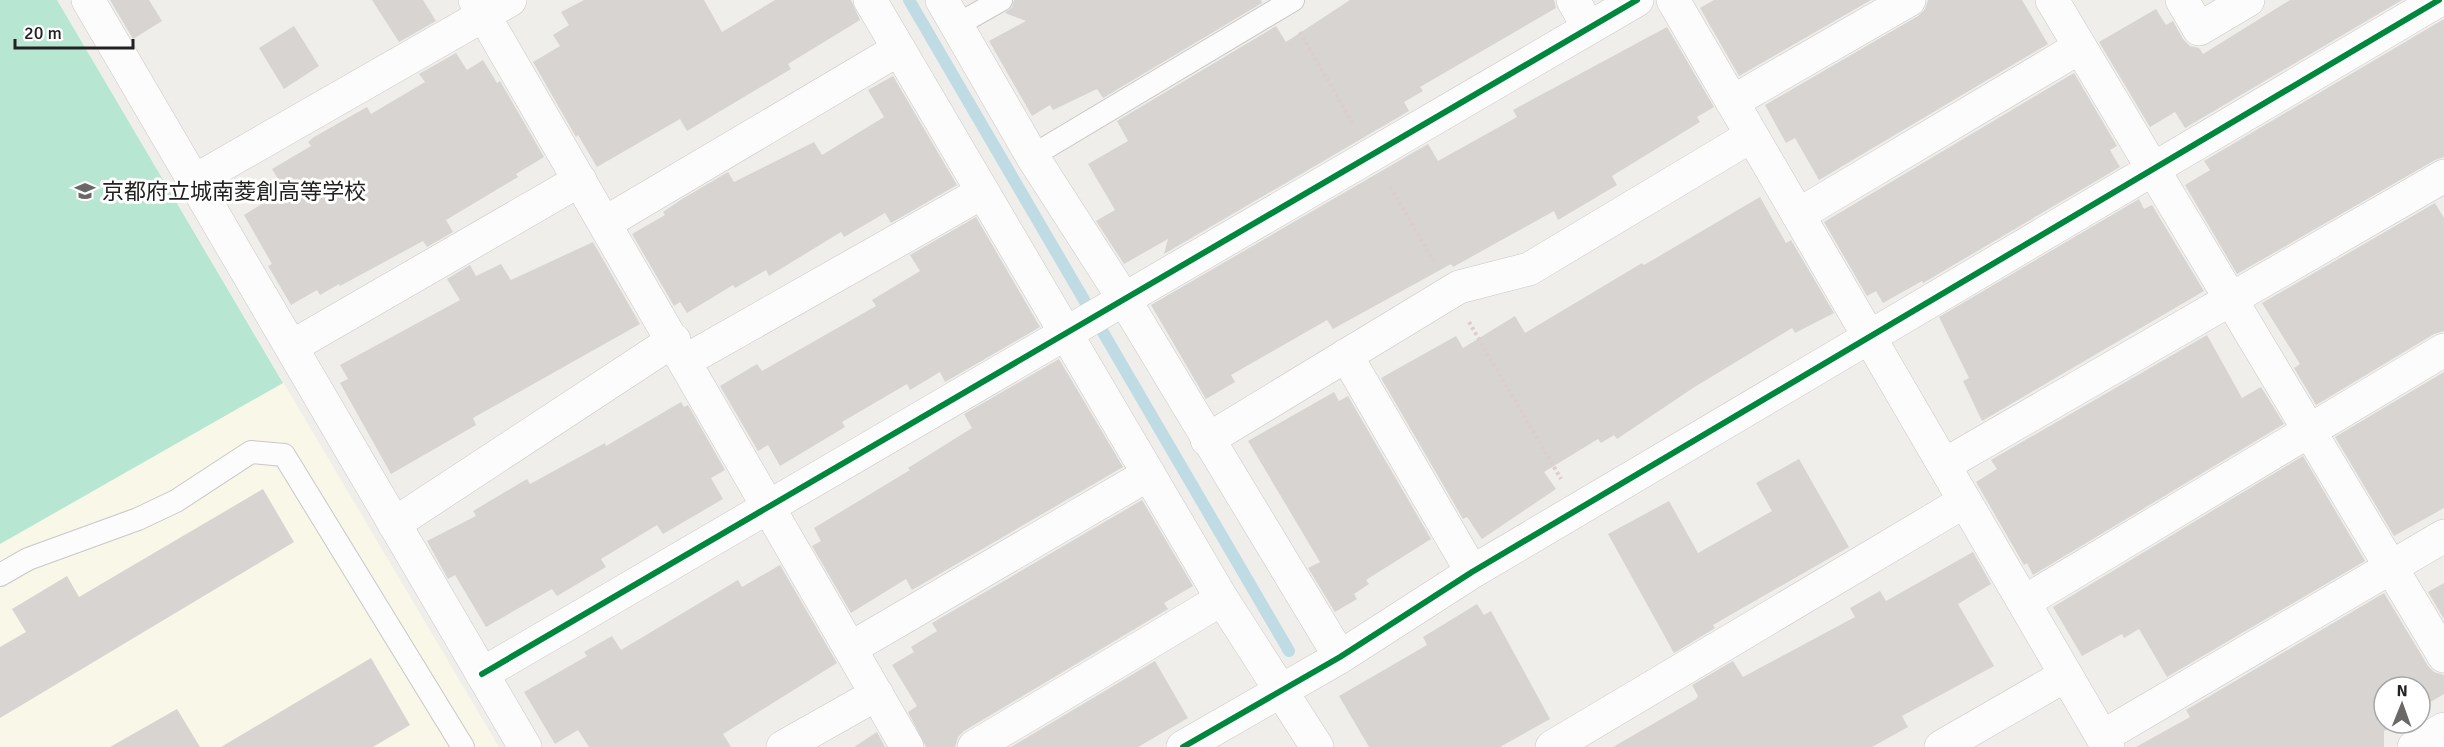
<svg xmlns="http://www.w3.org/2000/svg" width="2444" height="747" viewBox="0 0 2444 747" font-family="Signika,'Noto Sans JP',sans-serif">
<rect width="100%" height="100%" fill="#f0eeeb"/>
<path fill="#f8f7e8" d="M0 0H57L499 747H0Z"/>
<path fill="#b7e6d2" d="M0 0H57L283 383 0 544Z"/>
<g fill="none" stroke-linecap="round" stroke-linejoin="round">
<path stroke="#bfdbe3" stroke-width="12" d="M909 0 1289 651"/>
</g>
<path fill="#d7d4d2" d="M110 0H149L162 21 133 39Z
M372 0H423L436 21 399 42Z
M584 0H704L722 32 775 0H851L860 20 788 64 791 69 687 131 680 119 597 167 578 135 576 137 533 62 560 46 553 35 569 25 561 12Z
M1014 0H1261L1262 3 1103 98 1097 89 1053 110 1050 105 1032 116 989 41 1026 21 1005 13 1012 7Z
M1350 0H1554L1556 8 1420 87 1423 91 1404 102 1409 111 1164 254 1168 239 1124 264 1096 221 1115 210 1088 164 1128 141 1117 121 1276 26 1286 42Z
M1714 0H1871L1739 76 1700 8Z
M1928 0H2022L2048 44 1819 180 1795 138 1786 143 1765 105 1918 16 1925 9Z
M2290 0H2402L2185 128 2175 112 2150 127 2099 42 2156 9 2166 25 2173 21 2183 39 2190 46 2199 48 2203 54Z
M2444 19V157L2435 160 2237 274 2185 185 2210 170 2204 161Z
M294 26 319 66 284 89 259 48Z
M1667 27 1714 107 1697 117 1700 122 1612 176 1617 185 1558 220 1554 211 1453 267 1451 264 1333 329 1327 320 1231 375 1235 382 1206 399 1151 305 1428 144 1438 161 1517 117 1513 110Z
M456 53 467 70 483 60 497 83 500 81 544 157 516 174 518 177 446 220 453 232 427 247 423 241 340 286 339 284 320 295 317 290 291 305 268 266 272 264 244 215 265 202 259 191 278 179 272 169 311 146 308 142 314 137 367 107 371 114 425 82 419 74Z
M2074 73 2117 146 2110 150 2120 167 1923 283 1922 281 1883 303 1876 291 1867 296 1824 222Z
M893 76 957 185 891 223 885 213 844 237 841 232 769 276 766 270 735 288 733 285 687 313 680 302 674 306 632 234 665 215 663 212 682 199 728 172 734 182 814 142 822 155 884 117 868 90Z
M1760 197 1786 243 1791 240 1834 313 1795 333 1792 328 1693 388 1617 439 1614 435 1601 443 1598 439 1544 472 1556 489 1482 539 1467 517 1463 519 1381 378 1456 336 1463 348 1515 316 1525 333 1642 263 1644 265Z
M2139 199 2144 209 2152 205 2204 291 1982 421 1963 381 1969 378 1939 317Z
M2435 203 2444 218V331L2434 334 2316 405 2294 368 2300 364 2262 303Z
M976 217 1040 327 945 382 940 372 910 390 907 384 842 422 845 427 780 466 768 445 758 451 720 386 757 364 762 371 876 306 872 300 920 271 910 255Z
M593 242 640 324 473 418 476 425 391 474 340 383 348 379 340 365 460 300 447 279 470 265 476 276 501 264 511 280Z
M2207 335 2242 398 2261 387 2284 424 2033 575 2027 563 2024 565 1976 482 1997 469 1991 460Z
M1059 359 1123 467 912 590 906 579 851 613 812 546 821 541 814 528 910 470 908 468 972 428 964 414Z
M2444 372V508L2394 536 2335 437Z
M1334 392 1339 401 1348 396 1431 539 1366 580 1369 584 1354 594 1357 599 1335 612 1308 568 1320 562 1248 441Z
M681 402 684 407 688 405 725 470 711 478 723 499 663 534 657 525 601 559 606 567 557 596 552 589 486 627 455 575 448 579 427 541 476 516 473 511 527 479 530 484 605 443 606 446Z
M2303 456 2365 561 2167 677 2139 629 2124 638 2122 634 2082 656 2053 607Z
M1799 459 1849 547 1732 614 1713 625 1715 628 1674 653 1608 534 1669 501 1698 553 1772 511 1756 483Z
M263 489 294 542 0 718V647L26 632 12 609 67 576 79 597Z
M1142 500 1193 586 1164 603 1168 609 964 731 958 737 955 747H926L908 712 917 706 892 665 914 652 911 647 937 631 932 623Z
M1973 552 1991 584 1958 604 1994 666 1902 716 1908 727 1872 747H1613L1696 699 1698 696 1692 685 1733 661 1743 677 1855 617 1850 608 1880 591 1886 601Z
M780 565 837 663 723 734 731 747H589L578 730 555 744 524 692 587 656 584 652 612 636 621 650 738 580 742 587Z
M2444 583V619L2428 592Z
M2384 593 2428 666 2434 672 2444 675V694L2420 708V687H2384V723L2395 725 2384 731V747H2136L2190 717 2186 710Z
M1477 604 1484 615 1491 611 1550 719 1500 747H1369L1339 696 1427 645 1423 637Z
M371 658 410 725 373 747H221Z
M1155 661 1188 718 1138 747H1011Z
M177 709 200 747H110Z
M877 732 885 747H854Z"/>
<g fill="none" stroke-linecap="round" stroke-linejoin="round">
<g stroke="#c9c8c7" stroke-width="24">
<path id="lane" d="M957 25 1001 0
M1032 156 1293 0
M0 575 28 559 138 519 176 501 251 452 284 455 463 747"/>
</g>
<g stroke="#c9c8c7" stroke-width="34">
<path id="street" d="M88 0 525 747
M475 0 907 747
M870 0 1222 599 1317 747
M942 0 1032 156 1124 299 1340 657
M1573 0 1589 28
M1673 0 2108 747
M2052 0 2444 656
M2182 0 2199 29 2248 0
M1732 102 1909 0
M194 181 510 0
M1798 215 2080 47
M605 223 899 49
M291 347 580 180
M1346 355 1472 572
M685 361 983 192
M1207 440 1459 287 1529 269 1751 136
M1944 465 2444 176
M394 524 674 340
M2024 602 2444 350
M851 648 1149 474
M482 674 1637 0
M2102 737 2444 536
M783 747 877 694
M974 747 1222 599
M1183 747 1340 657 1472 572 2439 0
M1552 747 1965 501
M1941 747 2066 675
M2414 747 2444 729"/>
</g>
<path stroke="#dccecd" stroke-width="4" stroke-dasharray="3 3" stroke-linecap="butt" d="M1300 32 1353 124
M1390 187 1434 261
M1469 322 1561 479"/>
<use href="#lane" stroke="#fdfcfc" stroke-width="22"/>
<use href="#street" stroke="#fdfcfc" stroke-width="33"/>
<g stroke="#fff" stroke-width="10">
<path id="cycleway" d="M482 674 1637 0
M1183 747 1340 657 1472 572 2439 0"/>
</g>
<use href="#cycleway" stroke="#00873e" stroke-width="6"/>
</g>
<defs>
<g id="school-bare" transform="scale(1.62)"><path d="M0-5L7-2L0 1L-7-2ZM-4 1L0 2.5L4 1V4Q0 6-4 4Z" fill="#6a6968" stroke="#fff" stroke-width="2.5" paint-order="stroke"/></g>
</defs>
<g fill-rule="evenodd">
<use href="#school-bare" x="85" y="191"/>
</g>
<g text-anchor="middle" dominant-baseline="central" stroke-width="6" stroke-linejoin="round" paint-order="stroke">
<g font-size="22" fill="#222" stroke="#fff" text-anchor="start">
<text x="102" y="191">京都府立城南菱創高等学校</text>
</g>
</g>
<g transform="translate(2402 705) rotate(1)"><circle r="28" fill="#ffffff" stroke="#a7a7a7" stroke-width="1.5"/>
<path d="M0-4.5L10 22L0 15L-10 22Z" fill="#6a6968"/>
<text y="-9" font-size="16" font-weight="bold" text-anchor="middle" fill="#222222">N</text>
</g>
<path d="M15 39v9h118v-9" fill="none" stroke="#222222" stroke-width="3"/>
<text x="24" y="39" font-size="18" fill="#222222" stroke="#ffffff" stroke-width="4.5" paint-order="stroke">20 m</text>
</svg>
